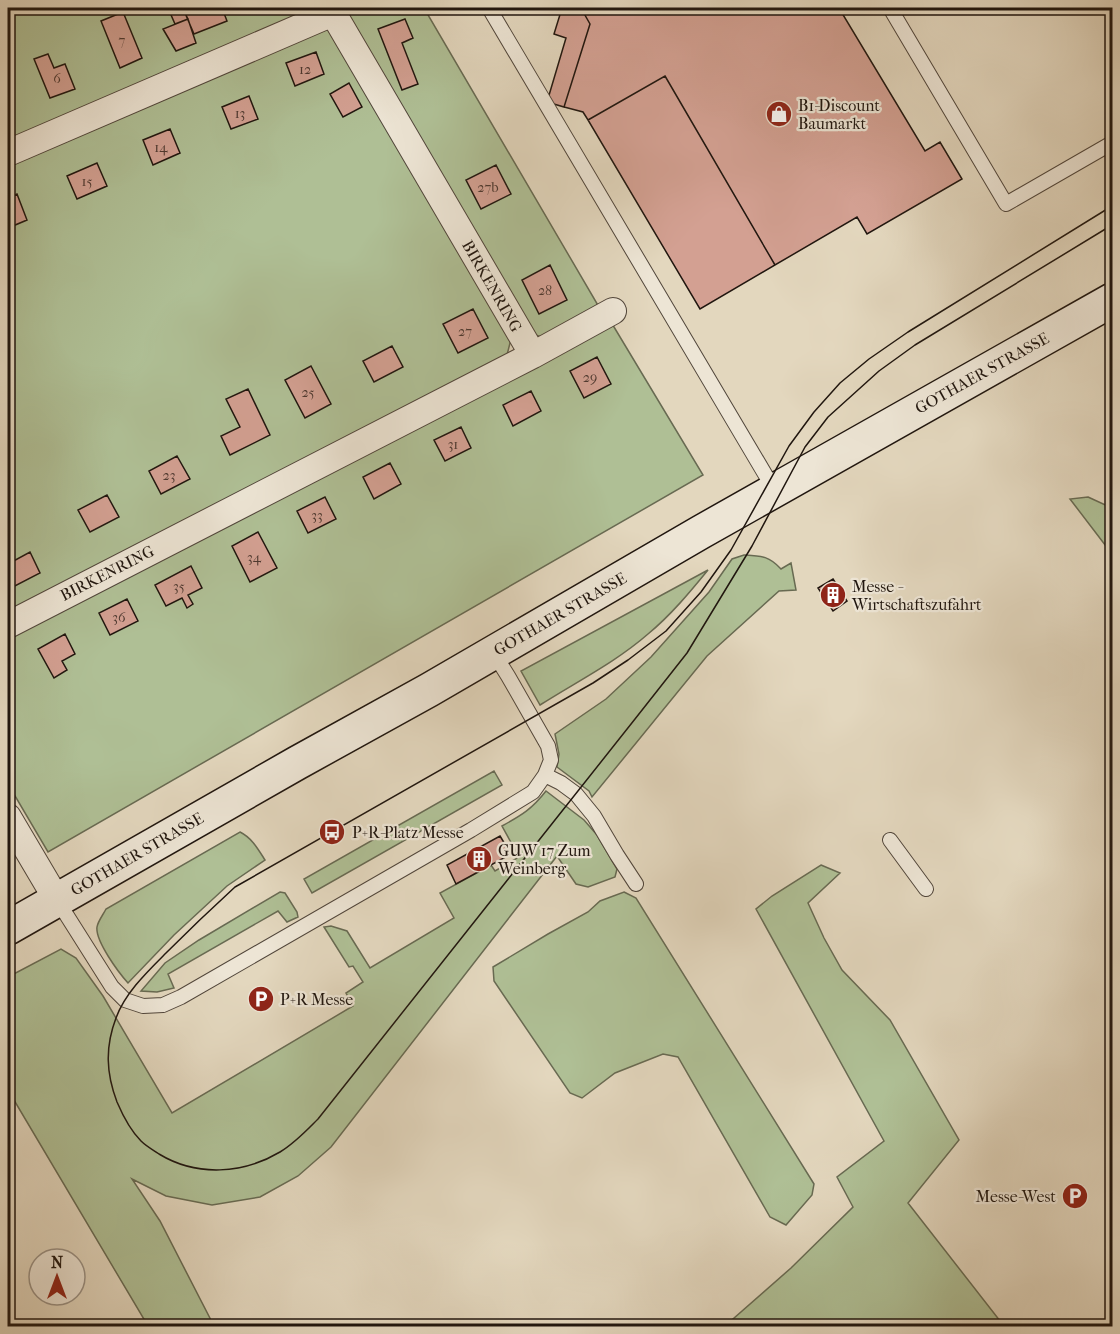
<svg xmlns="http://www.w3.org/2000/svg" width="1120" height="1334" viewBox="0 0 1120 1334" font-family="'IM FELL French Canon',serif">
<rect width="100%" height="100%" fill="#e3d7be"/>
<filter id="stains"><feTurbulence type="fractalNoise" baseFrequency=".00333" numOctaves="4"/><feColorMatrix values="0 0 0 0 .2 0 0 0 0 .09 0 0 0 0 .02 0 0 0 .5 -.17"/></filter>
<radialGradient id="worn" r=".72"><stop offset=".6" stop-color="#630" stop-opacity="0"/><stop offset="1" stop-color="#630" stop-opacity=".3"/></radialGradient>
<path fill="#afbf95" stroke="#686a52" stroke-width="1.5" d="M8 8H317L8 140Z
M361 8H424L599 307 542 337 529 333 348 20 351 12Z
M317 27 329 30 511 339 507 355 8 616V162Z
M611 322 703 475 48 852 8 784V635Z
M1088 497 1112 508V554L1070 499Z
M744 555C762 556 769 556 781 569L791 563 796 590 779 591 707 656 592 797 589 791 557 767 559 754 555 734 606 699 651 657 709 592 732 559Z
M708 570C690 592 671 615 648 634 616 662 576 682 540 705L521 671Z
M494 771 502 785 312 893 304 879Z
M546 791 584 820 597 835 617 869 615 877 588 887 576 884 557 856 331 1147 298 1176 260 1197 212 1205 166 1196 132 1179 160 1221 214 1326H148L8 1090V977L61 949 76 958 103 996 172 1113 353 1006 346 993 363 982 353 966 349 967 324 927 331 926 347 931 370 968 454 918 440 893 491 865 495 871 519 857 502 826C522 815 532 809 546 791Z
M240 832C252 838 258 849 265 860L227 886 174 935 128 983C119 973 95 941 97 927 98 921 103 915 106 909Z
M821 865 840 873 808 903 824 938 842 970 890 1020 959 1140 908 1203 1004 1326H725L791 1268 853 1207 837 1177 884 1141 756 909 772 896Z
M280 892 285 893 297 912 298 917 287 922 278 911 168 974 174 988 157 992 141 991 165 963 199 940Z
M624 892 636 898 814 1184 812 1195 786 1225 770 1217 678 1057 663 1054 615 1073 582 1098 570 1093 494 981 493 967 548 934 588 912 600 901Z"/>
<path fill="#d3a092" stroke="#20160f" stroke-width="1.5" d="M168 8H198L185 13 188 19 175 24Z
M198 8H222L227 21 194 34 185 13Z
M562 8 582 10 590 24 564 107 547 102 566 38 554 34Z
M569 8H839L925 151 940 142 962 179 867 234 857 217 775 265 665 76 588 120 583 112 564 107 590 24 582 10Z
M123 12 142 58 120 68 101 21Z
M188 19 196 43 176 51 163 29Z
M405 19 413 38 402 43 418 84 402 90 378 29Z
M316 52 324 74 295 86 286 63Z
M48 54 54 68 65 64 75 89 50 98 34 59Z
M665 76 775 265 700 309 588 120Z
M349 83 362 107 343 117 330 94Z
M249 96 258 119 231 129 222 107Z
M170 129 180 153 153 165 143 140Z
M97 163 107 186 77 199 67 176Z
M496 165 511 194 481 209 466 180Z
M17 194 27 220 8 228V198Z
M550 265 567 300 539 314 522 280Z
M473 309 488 338 458 353 443 324Z
M392 346 403 367 374 382 363 361Z
M597 357 611 384 584 398 570 371Z
M311 366 331 404 305 418 285 380Z
M248 389 270 435 230 455 221 436 240 427 226 399Z
M531 391 541 411 513 426 503 405Z
M461 427 471 448 445 461 434 440Z
M177 456 190 479 161 494 149 471Z
M390 463 401 484 374 499 363 477Z
M107 495 119 517 90 532 78 510Z
M325 497 336 519 308 533 297 511Z
M258 532 277 568 250 582 232 546Z
M30 552 40 573 11 588 8 581V564Z
M191 566 202 588 188 595 193 604 187 608 182 598 166 606 155 585Z
M833 579 847 601 833 611 818 588Z
M127 599 138 621 110 635 99 613Z
M65 634 75 654 62 661 67 670 54 678 38 649Z
M500 836 511 854 456 884 447 865Z"/>
<g fill="none" stroke-linecap="round" stroke-linejoin="round">
<g stroke="#51463b" stroke-width="16">
<path id="service" d="M489 8 775 491
M890 8 1006 204 1112 143
M545 775 561 783 576 794 594 816 617 855 636 884
M890 840 926 889
M57 900 112 987 125 1000 143 1006 163 1005 181 997 471 830 533 792 545 775 551 760 548 746 508 676 493 652"/>
</g>
<g stroke="#51463b" stroke-width="28">
<path id="minor" d="M8 153 333 13 533 355 8 625
M533 355 613 311
M8 817 57 900"/>
</g>
<g stroke="#20160f" stroke-width="36">
<path id="secondary" d="M8 928 297 763 429 690 701 532 1112 300"/>
</g>
<use href="#service" stroke="#ede5d5" stroke-width="14"/>
<use href="#minor" stroke="#ede5d5" stroke-width="26"/>
<use href="#secondary" stroke="#ede5d5" stroke-width="33"/>
<path stroke="#20160f" stroke-width="1.5" d="M1112 206 908 332 869 359 840 383 814 412 789 446 731 550 701 592 666 631 628 660 593 683 235 887C211 909 188 931 166 953 147 972 125 993 116 1018 105 1047 106 1073 117 1102 123 1116 130 1130 141 1141 146 1146 153 1150 159 1154 197 1177 243 1174 280 1152 295 1143 306 1131 318 1119L635 719 687 653 752 546 805 447 828 417 879 371 915 345 1112 225"/>
</g>
<defs>
<g id="shop-disc" transform="scale(1.35)"><circle r="9.5" fill="#8f2418" stroke="#ede5d5"/><path d="M-5-2.5h2.3a2.7 3.5 0 0 1 5.4 0H5L5.5 6h-11ZM-1.5-2.5h3a1.5 2.3 0 0 0-3 0Z" fill="#fff"/></g>
<g id="building-disc" transform="scale(1.35)"><circle r="9.5" fill="#8f2418" stroke="#ede5d5"/><path d="M-4-6H4V6H1V3H-1V6H-4ZM-2.5-4.3h1.7v1.8h-1.7ZM.8-4.3h1.7v1.8H.8ZM-2.5-1h1.7V.8h-1.7ZM.8-1h1.7V.8H.8Z" fill="#fff"/></g>
<g id="bus-disc" transform="scale(1.35)"><circle r="9.5" fill="#8f2418" stroke="#ede5d5"/><path d="M-5-6H5V4H4V6H2V4H-2V6H-4V4H-5ZM-3.5-4V0h7V-4ZM-3.5 1.2v1.5H-2V1.2ZM2 1.2v1.5H3.5V1.2Z" fill="#fff"/></g>
<g id="parking-disc" transform="scale(1.35)"><circle r="9.5" fill="#8f2418" stroke="#ede5d5"/><path d="M-3.5-5.5H1a3.5 3.5 0 0 1 0 7H-1V5.5H-3.5ZM-1-3.4V-.6H.8a1.4 1.4 0 0 0 0-2.8Z" fill="#fff"/></g>
</defs>
<g fill-rule="evenodd">
<use href="#shop-disc" x="779" y="114"/>
<use href="#building-disc" x="833" y="595"/>
<use href="#bus-disc" x="332" y="832"/>
<use href="#building-disc" x="479" y="859"/>
<use href="#parking-disc" x="261" y="999"/>
<use href="#parking-disc" x="1075" y="1196"/>
</g>
<g text-anchor="middle" dominant-baseline="central" stroke-width="4.5" stroke-linejoin="round" paint-order="stroke">
<g font-size="14" fill="#4d3830">
<text x="122" y="40">7</text>
<text x="305" y="69">12</text>
<text x="57" y="78">6</text>
<text x="240" y="113">13</text>
<text x="161" y="147">14</text>
<text x="87" y="181">15</text>
<text x="488" y="187">27b</text>
<text x="545" y="290">28</text>
<text x="465" y="331">27</text>
<text x="590" y="377">29</text>
<text x="308" y="392">25</text>
<text x="453" y="444">31</text>
<text x="169" y="475">23</text>
<text x="317" y="515">33</text>
<text x="254" y="557">34</text>
<text x="179" y="586">35</text>
<text x="119" y="617">36</text>
</g>
<g font-size="16" fill="#20160f" stroke="#ede5d5" text-anchor="start">
<text x="798" y="105">B1-Discount<tspan x="798" dy="18">Baumarkt</tspan></text>
<text x="852" y="586">Messe -<tspan x="852" dy="18">Wirtschaftszufahrt</tspan></text>
<text x="352" y="832">P+R-Platz Messe</text>
<text x="498" y="850">GUW 17 Zum<tspan x="498" dy="18">Weinberg</tspan></text>
<text x="280" y="999">P+R Messe</text>
<text x="1056" y="1196" text-anchor="end">Messe-West</text>
</g>
<g font-size="16" fill="#20160f" stroke="#ede5d5">
<text transform="translate(492 286) rotate(60)">BIRKENRING</text>
<text transform="translate(982 373) rotate(-29)">GOTHAER STRASSE</text>
<text transform="translate(107 573) rotate(-27)">BIRKENRING</text>
<text transform="translate(560 614) rotate(-30)">GOTHAER STRASSE</text>
<text transform="translate(137 854) rotate(-30)">GOTHAER STRASSE</text>
</g>
</g>
<rect width="1120" height="1334" fill="none" stroke="#e3d7be" stroke-width="30"/>
<rect x="9" y="9" width="1102" height="1316" fill="none" stroke="#20160f" stroke-width="3"/>
<rect x="15" y="15" width="1090" height="1304" fill="none" stroke="#20160f" stroke-width="1.5"/>
<g transform="translate(57 1277)"><circle r="28" fill="#ede5d5" stroke="#9b9286" stroke-width="1.5"/>
<path d="M0-4.5L10 22L0 15L-10 22Z" fill="#8f2418"/>
<text y="-9" font-size="16" font-weight="bold" text-anchor="middle" fill="#20160f">N</text>
</g>
<rect width="100%" height="100%" filter="url(#stains)"/>
<rect width="100%" height="100%" fill="url(#worn)"/>
</svg>
